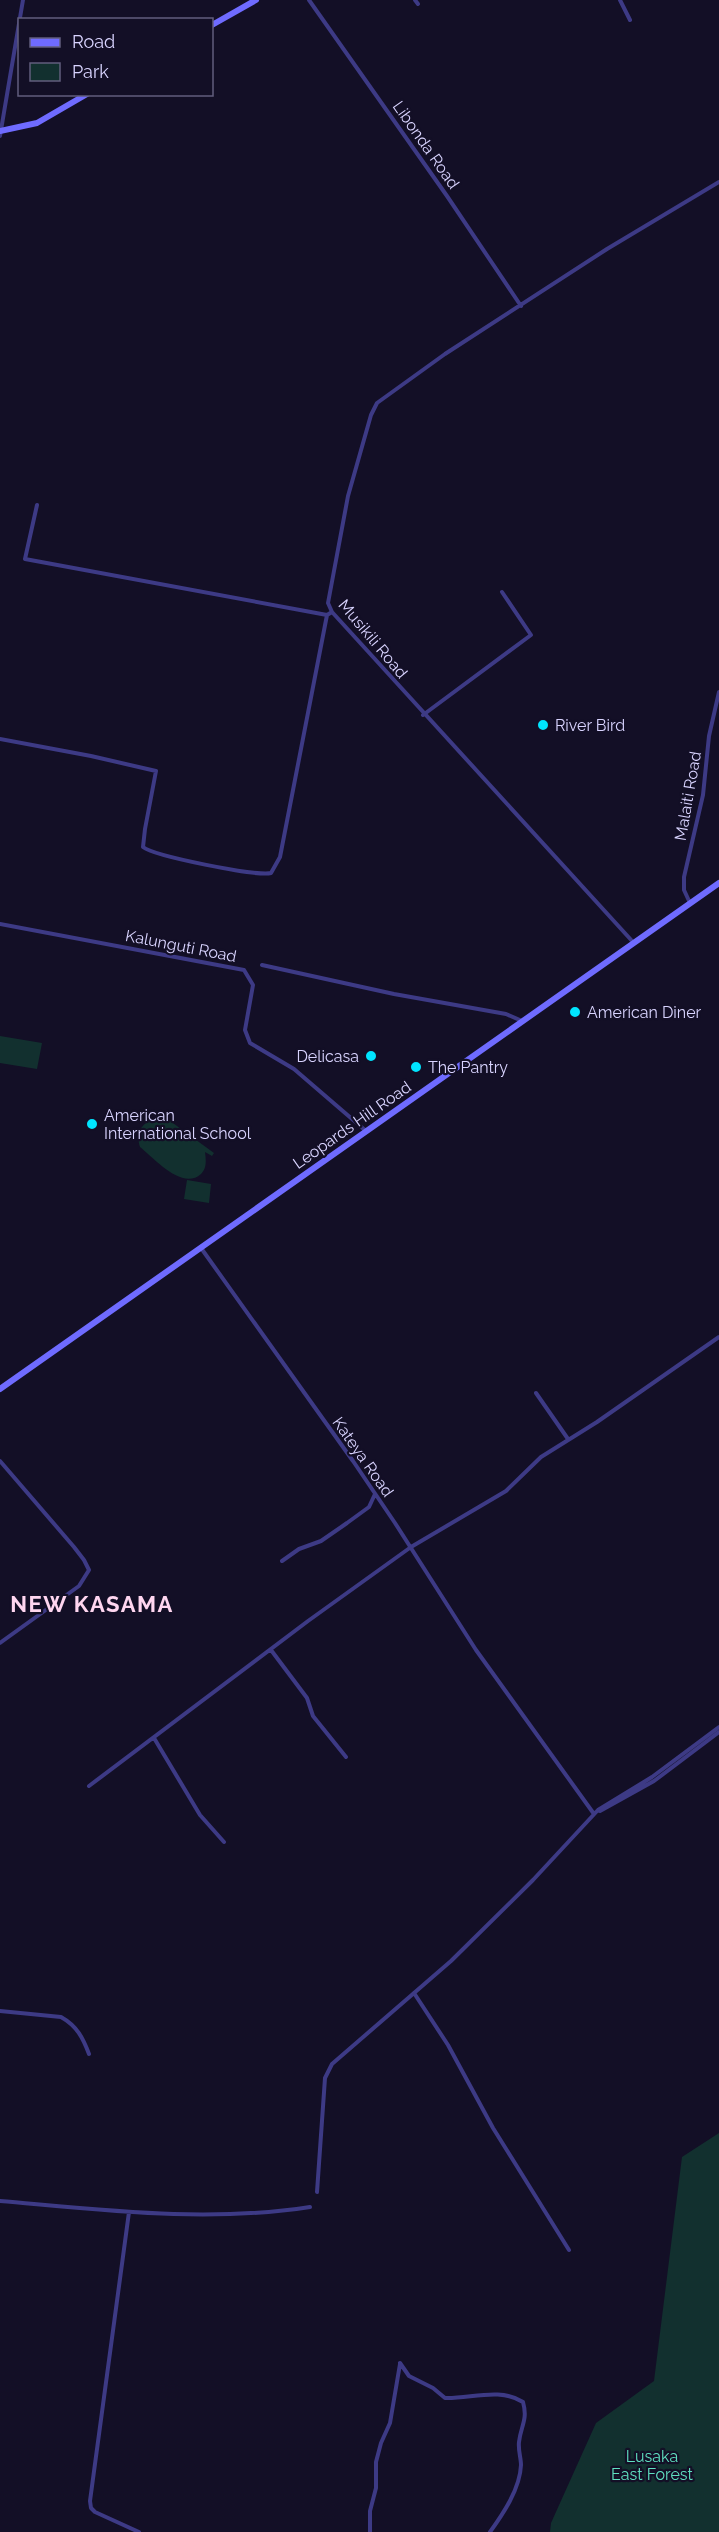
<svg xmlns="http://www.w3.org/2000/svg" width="719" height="2532" viewBox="0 0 719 2532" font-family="Raleway,sans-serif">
<rect width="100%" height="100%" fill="#130f26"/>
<path fill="#12302f" d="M0 1036 42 1043 37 1069 0 1063Z
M155 1110 214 1153 212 1156 205 1152C206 1160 207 1168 201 1174 182 1191 154 1158 140 1147 135 1132 143 1120 159 1118L153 1113Z
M187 1180 211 1184 209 1203 184 1199Z
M719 2133V2532H550L551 2523 596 2423 654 2381 682 2157Z"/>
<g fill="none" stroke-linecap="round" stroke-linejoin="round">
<path stroke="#3d3a85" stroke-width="4" d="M309 0 447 196 521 306
M415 0 418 4
M620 0 630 20
M0 136 23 0
M37 505 25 559 327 615
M423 715 531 635 502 592
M0 739 91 756 156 771 145 829 143 847C154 856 258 877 271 873L280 857 327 615 332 612
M690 903 684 890V877L703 795 709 736 719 692
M0 924 244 970 253 985 245 1030 250 1043 294 1069 366 1131
M633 942 332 612 328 603 348 496 371 415 377 403 445 354 607 249 719 182
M262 965 394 994 506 1014 522 1021
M201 1248 353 1461 395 1523 476 1650 594 1814
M536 1393 568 1439
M0 1461 74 1547 84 1560 89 1570 79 1586 0 1643
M282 1561 299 1549 321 1541 347 1523 369 1507 375 1494
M271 1650 307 1698 313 1716 346 1757
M154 1738 200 1815 224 1842
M89 1786 308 1621 411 1547 506 1491 541 1457 597 1422 719 1337
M600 1811 654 1781 719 1732
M414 1993 448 2045 493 2128 569 2250
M0 2011 61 2017C77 2026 83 2038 89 2054
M317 2192 325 2078 332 2064 451 1961 533 1880 598 1810 652 1777 719 1727
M0 2201C103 2210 207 2223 310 2207
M129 2212 90 2501 91 2508 95 2512 139 2532
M400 2363 409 2376 433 2388 445 2398C470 2399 500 2387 523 2402 528 2420 521 2425 519 2442 518 2450 521 2458 521 2465 520 2489 503 2514 490 2532
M370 2532V2511L376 2488V2462L381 2443 390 2423 400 2364"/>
<path stroke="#6f6bff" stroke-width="6" d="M212 25 256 0
M0 131 37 123 87 94
M0 1389 719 883"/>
</g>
<g fill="#00e5ff" stroke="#130f26" stroke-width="2">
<circle cx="543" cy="725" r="6"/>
<circle cx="575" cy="1012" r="6"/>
<circle cx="371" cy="1056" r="6"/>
<circle cx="416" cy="1067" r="6"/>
<circle cx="92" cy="1124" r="6"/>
</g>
<g text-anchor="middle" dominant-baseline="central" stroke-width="4.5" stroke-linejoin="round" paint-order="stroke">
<g font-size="16" fill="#d9d4ff" stroke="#130f26">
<text transform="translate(426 145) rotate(55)">Libonda Road</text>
<text transform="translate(373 639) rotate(50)">Musikili Road</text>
<text transform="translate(688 796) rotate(-80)">Malaiti Road</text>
<text transform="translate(181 946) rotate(11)">Kalunguti Road</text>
<text transform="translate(352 1125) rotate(-35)">Leopards Hill Road</text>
<text transform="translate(363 1457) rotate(55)">Kateya Road</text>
</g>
<g font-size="16" fill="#d9d4ff" stroke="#130f26" text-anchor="start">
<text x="555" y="725">River Bird</text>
<text x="587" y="1012">American Diner</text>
<text x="359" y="1056" text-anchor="end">Delicasa</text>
<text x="428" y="1067">The Pantry</text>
<text x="104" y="1115">American<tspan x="104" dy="18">International School</tspan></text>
</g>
<g font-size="16" fill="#5fe0c0" stroke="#130f26">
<text x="652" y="2456">Lusaka<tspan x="652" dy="18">East Forest</tspan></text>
</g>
<g font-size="22" font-weight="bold" letter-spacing="1.5" fill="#ffd6f0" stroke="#130f26">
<text x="92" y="1604">NEW KASAMA</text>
</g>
</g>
<rect x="18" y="18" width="195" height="78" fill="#130f26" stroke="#625e7d" stroke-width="1.5"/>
<rect x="30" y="38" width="30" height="9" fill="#6f6bff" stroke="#625e7d" stroke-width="1.5"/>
<text x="72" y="48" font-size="18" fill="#d9d4ff">Road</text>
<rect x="30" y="63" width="30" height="18" fill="#12302f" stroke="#625e7d" stroke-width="1.5"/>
<text x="72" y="78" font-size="18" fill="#d9d4ff">Park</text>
</svg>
